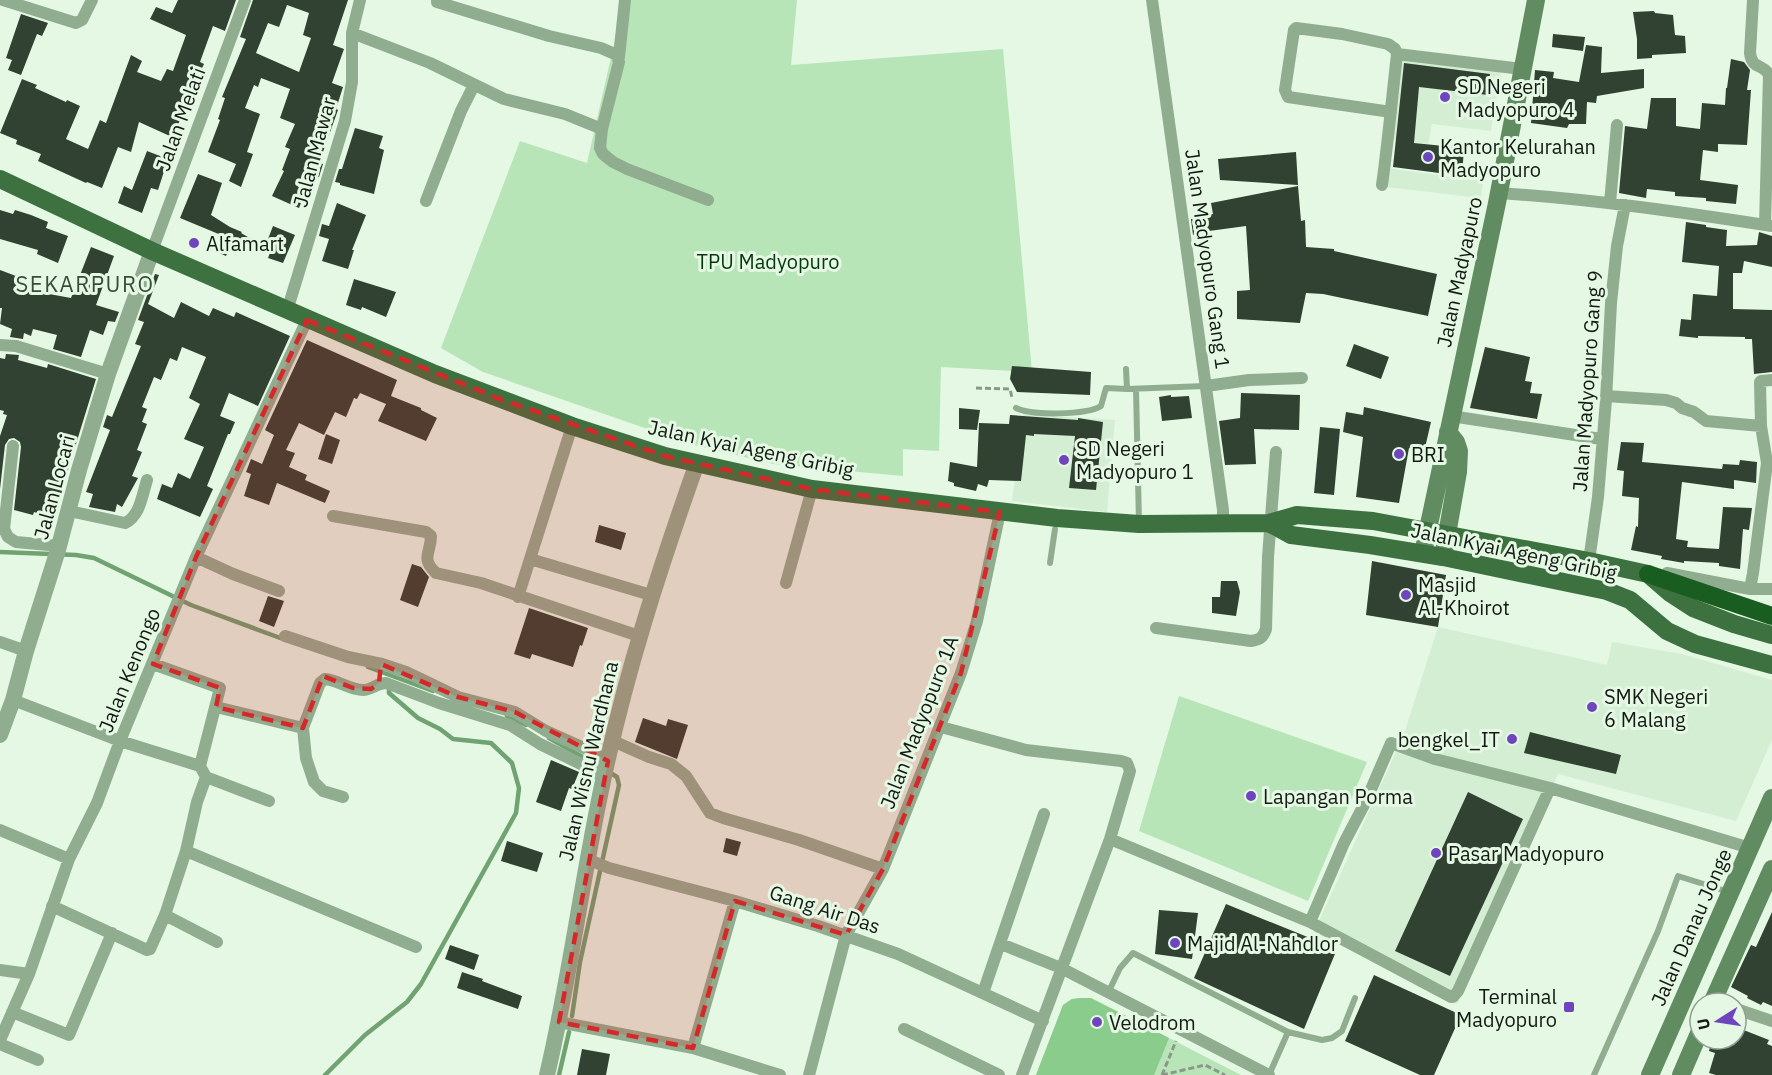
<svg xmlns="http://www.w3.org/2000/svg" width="1772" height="1075" viewBox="0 0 1772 1075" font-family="'IBM Plex Sans',sans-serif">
<rect width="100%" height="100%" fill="#e4f8e4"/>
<path fill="#d4eed4" d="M1398 59 1501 70 1491 131 1432 124 1428 144 1390 139Z
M1386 168 1483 181 1481 198 1385 187Z
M1023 414 1115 420 1107 512 1012 501Z
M1438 627 1607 665 1612 642 1682 654 1772 680V740L1736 821 1558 774 1457 1004 1314 932 1404 734Z"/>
<path fill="#b8e5b8" d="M624 0H797L791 65 1003 49 1032 372 941 367 939 451 903 449V476L773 464 694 445 483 372 441 348 520 141 587 163Z
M1179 696 1367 762 1308 901 1139 831Z
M1081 998H1091L1241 1075H1036L1063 1005 1072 999Z"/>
<path fill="#89cc8b" d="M1081 998H1091L1169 1038 1154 1075H1036L1063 1005 1072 999Z"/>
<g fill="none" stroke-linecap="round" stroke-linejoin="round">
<path stroke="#71a272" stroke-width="4.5" d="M0 552 76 555 94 558 191 605 283 639
M368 667 433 691
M507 716 526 725
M549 738 602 768
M572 1016 580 962 619 785 617 777 609 772
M325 1075 365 1035 407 1002 421 984 516 813 519 788 512 763 491 743 453 739 440 729 418 718 389 693V685
M559 1075 569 1032"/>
</g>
<path fill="#324232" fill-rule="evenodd" d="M178 0H236L225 31 213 26 200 62 204 64 196 81 200 83 192 103 190 102 185 114H183L172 137 139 122 131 152 118 147 102 188 87 182 86 183 38 161 41 154 16 144 17 140 0 133 22 79 37 85 35 88 66 102 67 100 80 106 66 139 88 149 100 120 106 123 131 55 142 61 137 72 161 81 167 69 173 71 186 35 150 19 156 7 172 13Z
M253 0H348L333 45 344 49 332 83 343 87 336 109 338 110 319 163 323 164 319 177 312 175 311 177 302 175 298 187 306 190 299 208 272 196 284 171 282 170 290 149 285 147 295 124 280 118 290 89 261 78 258 87 254 85 245 108 260 114 247 152 253 154 241 187 229 181 236 164 208 152 220 120 218 119 225 98 222 97 246 39 240 37ZM287 5 309 13 303 35 311 38 299 72 256 53 268 23 279 27Z
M1654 11 1655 13 1673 15 1675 35 1685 36 1686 53 1652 55V58L1637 59V39L1633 12Z
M21 14 48 23 42 36 37 34 21 75 8 70 12 60 6 58Z
M1553 34 1585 37 1583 51 1552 47Z
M1586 45 1602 47 1601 73 1644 69V88L1597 96 1596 103 1587 102 1586 124H1569L1567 128 1531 123 1535 70 1554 72 1553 78 1579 82Z
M1731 59 1744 62 1750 70 1747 90H1751L1747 145 1718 144V152L1703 150 1700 180 1738 185 1736 204 1706 201V198L1675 196V192L1647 189 1646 198 1619 193 1625 126 1647 129 1651 98H1676V126L1700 129 1702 103 1725 105 1726 88H1727Z
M1404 63 1490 74 1488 95 1419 87 1414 143 1464 148 1462 176 1393 167Z
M355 128 383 136 379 148 384 150 374 194 340 185V183L335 182 339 169H342Z
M147 151 168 159 158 190 151 188 142 213 118 203 124 186 132 190Z
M1296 152 1298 185 1220 180 1218 159Z
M198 174 222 183 211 215 230 227 242 232 241 233 253 240 250 247 238 242 236 247 231 244 226 256 215 251 221 235 180 218Z
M1298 186 1301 221 1305 220 1306 247 1334 249V251L1437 274 1428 316 1323 294 1306 293 1300 323 1237 319V291L1250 290 1246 226 1209 231V232L1193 235 1191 219 1213 214 1211 203Z
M337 203 366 215 352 250H354L348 269 322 261 329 239 319 236 322 224 329 226Z
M0 210 13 214 15 210 31 215 48 222 46 228 68 236 58 263 37 254 38 250 0 239Z
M1686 222 1706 225V227L1727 230 1726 246 1757 245 1759 232 1772 236V267L1744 261 1742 273H1733V309L1772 310V372L1754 374 1752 339H1745V337L1698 336V338L1679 336 1681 319 1691 320 1693 294 1717 296 1719 266 1682 262Z
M273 226 295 235 283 263 268 258 274 242 268 239Z
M91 247 114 256 96 305 119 312 115 322 108 321 103 335 90 330 81 357 53 349 57 335 33 329 31 336 24 333 23 339 10 337 12 329 0 324 2 308H0V270L24 279 22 289 71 298Z
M155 274 159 275 148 304 174 318 181 302 209 316 213 308 234 317 236 312 290 336 258 406 229 393 220 416 235 422 230 434H228L207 486 213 489 200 517 157 499 162 484 172 488 178 473 190 479 204 447 184 439 200 404 189 398 206 357 182 347 177 361 170 358 161 380 154 377 142 407 147 409 142 422 147 424 137 450 142 452 132 476 138 478 122 507 117 504 115 512 89 507 93 494 86 492 110 430 103 427 107 415 112 417 141 346 135 344 144 322 138 320Z
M354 279 396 292 386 317 362 307 361 310 346 305Z
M307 340 397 380 391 396 421 408V410L437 418 426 441 378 421 386 404 360 393 357 399 354 398 346 417 335 412 324 435 299 423 286 450 295 453 289 467 307 475 305 480 330 491 325 503 277 483 269 505 244 496 251 474 246 472 251 459 262 464 274 435 265 430Z
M1354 344 1389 357 1381 379 1346 366Z
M1485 347 1530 357 1525 381 1532 382 1530 393 1542 394 1537 419 1470 408Z
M6 354 19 355 18 360 47 368 48 364 96 379 64 483 55 519 34 512 33 515 14 510 21 447 20 442 14 438 9 439 5 445 0 489V436L7 415 3 414 4 411 0 410V358L5 359Z
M1012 366 1091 372 1090 395 1017 392 1010 379Z
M1241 393 1300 395 1299 430 1254 429 1256 464 1225 465 1219 421 1240 418Z
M1171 395V397L1189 396 1192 418 1162 421 1159 397Z
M1364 407 1431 422 1424 452 1409 448 1399 503 1356 497 1363 437 1343 432 1346 412 1363 415Z
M959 408 980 410 977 430 959 429Z
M1010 415 1078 420V418L1103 422 1096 490 1069 488 1075 436 1034 434V436L1026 435 1021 481 989 480 987 487 978 484 976 491 954 486V483L948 481 950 462 977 467 979 423 1009 424Z
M1320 427 1340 429 1334 495 1314 493Z
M326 434 340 440 332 464 318 459Z
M1621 442 1644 443 1642 462 1722 469 1723 464 1739 465 1740 460 1757 462 1756 483 1734 480V489L1682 482 1676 539 1688 541 1687 547 1719 549 1723 507 1752 508 1749 530 1743 529 1740 569 1719 566V563L1684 561V563L1661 559 1662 556 1631 550 1636 526 1638 527 1639 498 1622 496 1624 471 1617 470Z
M599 525 626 533 621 550 595 542Z
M1372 561 1446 575 1438 627 1366 615Z
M412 564 421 567 429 577 418 607 400 600Z
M1221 581H1237L1240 592 1236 616 1212 613V597H1220Z
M268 596 284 601 274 627 259 621Z
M529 608 588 628 582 646 580 645 573 667 532 654 530 659 514 654Z
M643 718 666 726 668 719 688 725 677 759 635 742Z
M1530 732 1621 755 1616 774 1524 753Z
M551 760 579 772 572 789 569 788 561 811 536 802Z
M1468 792 1523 819 1450 976 1395 951Z
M726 838 741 842 737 856 723 852Z
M507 841 543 853 537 872 501 861Z
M1226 904 1337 949 1304 1029 1194 978Z
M1159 910 1198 913 1192 959 1155 954Z
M1772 912V1006L1763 1002 1761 1005 1747 998 1748 996 1731 987 1751 945 1756 947Z
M450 945 479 955 474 970 445 959Z
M462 972 483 979 482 981 522 996 518 1009 457 988Z
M1374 975 1461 1015 1434 1075H1420L1345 1041Z
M1736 1027 1769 1040 1767 1044 1772 1046V1075H1716L1709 1073 1715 1053 1709 1051 1712 1039H1736Z
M582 1049 610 1054 606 1075H577Z"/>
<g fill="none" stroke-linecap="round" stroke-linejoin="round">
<path stroke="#8a988a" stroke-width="3" stroke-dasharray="6 3" stroke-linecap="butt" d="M976 388 1010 389 1012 398
M1162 1075 1205 1065 1225 1075
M1162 1075 1176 1041"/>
<path stroke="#90ad90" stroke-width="6" d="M1126 369 1127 389
M1136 389 1139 523
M1016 408C1031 416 1087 415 1101 406L1106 388 1127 389 1205 386
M1050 563 1055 529
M1108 993 1120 968 1133 953 1288 1032 1322 1040 1332 1038 1342 1031 1355 998
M1269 1075 1288 1032
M1594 1075 1658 931 1678 876 1729 892"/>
<path stroke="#90ad90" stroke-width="12" d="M3 0 76 23 82 20 92 0
M437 0V2L549 36 601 48 617 55 619 62 602 129 600 148 603 154 613 162 627 169 708 200
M1152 0 1223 510V524
M1753 0 1750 53C1752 70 1763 63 1769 75L1765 225
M352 33 430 63 504 99 565 114 602 129
M1397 54 1522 69
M619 57 625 0
M1382 185C1388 142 1392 98 1397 54L1395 49 1388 44 1342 34 1296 28 1294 30 1285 90 1288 97 1391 112
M1499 193C1591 199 1681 212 1772 226
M426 201 461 111 474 85
M1610 203 1617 125
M152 251 245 0
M287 311 345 121 352 82V33L360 0
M0 345 16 346 108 374
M1206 386 1249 380 1302 378
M1606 396 1666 400 1676 403 1682 408 1694 412 1706 421 1761 426 1767 463 1753 573 1750 589
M1451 416 1601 439
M1761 426 1760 382 1761 381 1772 380
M13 446 4 529 8 537 16 542 59 546
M69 511 125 523C140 516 142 496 147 480
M333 516 426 532 431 536C431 553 420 558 436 573L481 583 639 636
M196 557 233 574 279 591
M530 559 651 595
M1589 561 1598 497 1606 400 1611 303 1617 246 1625 205
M1667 573 1750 589H1772
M786 583 812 489
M518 597 572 426
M1156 628 1251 641C1259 640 1263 638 1266 629L1268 557 1276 452
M285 636 348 657 382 664 406 672 458 697 515 712 546 731 586 749 608 761
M0 642 26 651
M153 664 220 688 200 766 206 777 269 801
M13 700 120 741 200 766
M216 707 303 728
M941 727 1026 750 1121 761 1127 763 1130 771 1110 839 1022 1075
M613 741 649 757 671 764 686 776 710 813 723 818 799 840 883 869
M206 777 197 802 186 851 416 947
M343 797 323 791 314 782 306 758 303 728 320 683 325 679C338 680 350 690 363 690 372 690 377 683 386 683L439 703 510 725 540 744 585 766 603 777
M0 830 69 859
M1110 839 1310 922 1451 997H1453L1458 991 1550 788 1750 848
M587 859 609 868 735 901 818 926 898 954 1043 1021
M52 906 147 950 150 949 165 915 186 851
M165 915 217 942
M1310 922 1344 843 1366 801 1391 743 1435 759 1550 788
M1001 944 1061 968 1269 1075
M0 970 29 974
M983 993 1044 814
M1736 1009 1772 1021
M12 1012 69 1035 112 933
M559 1022 693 1048 780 1075
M904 1029 999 1075
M0 1040 29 974 69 859 97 803 120 741 196 557 307 320
M0 1044 38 1060
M693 1048 735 901
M809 1075 846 935 883 869 961 673 977 621 1000 512"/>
<path stroke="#90ad90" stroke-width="16" d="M0 735 13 700 26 651 58 550 79 470 108 374 152 251
M547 1075C570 978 582 878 603 781 626 672 660 567 697 463"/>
<path stroke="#618b61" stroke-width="18" d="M1423 553 1497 203 1536 0
M1443 557 1458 472 1459 451 1456 442 1448 432
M1712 1003 1772 869
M1650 1075 1772 798
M1681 1075 1700 1031"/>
<path stroke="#3d7240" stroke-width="18" d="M0 179 152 251 435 374 572 426 665 456 812 489 1057 518 1139 524 1269 523 1297 515 1373 521 1589 561 1648 574 1670 593 1693 608 1734 624 1772 635
M1269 523 1291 535 1370 545 1443 557 1607 591 1630 600 1667 631 1695 644 1772 665"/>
<path stroke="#195d21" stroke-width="18" d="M1648 574 1772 616"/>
</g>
<path fill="#d62828" fill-opacity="0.2" stroke="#d62828" stroke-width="4.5" stroke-dasharray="12 8" stroke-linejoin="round" d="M307 320 500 399 665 456 812 489 1000 512 961 673 883 869 846 935 735 901 693 1048 559 1022 608 761 515 712 458 697 381 664 379 683 371 689 353 688 323 676 303 728 216 707 220 688 153 664 196 557Z"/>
<g fill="#6f45be" stroke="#e4f8e4" stroke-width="2">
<circle cx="1445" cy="97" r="6"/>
<circle cx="1428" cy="157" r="6"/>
<circle cx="194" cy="243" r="6"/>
<circle cx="1399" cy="454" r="6"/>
<circle cx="1064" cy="460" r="6"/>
<circle cx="1406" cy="595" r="6"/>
<circle cx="1592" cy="707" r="6"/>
<circle cx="1512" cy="739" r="6"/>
<circle cx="1251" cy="796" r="6"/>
<circle cx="1436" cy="853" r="6"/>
<circle cx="1175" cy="943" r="6"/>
<rect x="1563" y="1001" width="12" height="12" rx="3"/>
<circle cx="1097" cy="1022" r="6"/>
</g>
<g text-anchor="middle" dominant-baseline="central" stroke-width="6" stroke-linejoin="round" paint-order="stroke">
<g font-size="20" fill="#131a13" stroke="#e4f8e4" text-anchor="start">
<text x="1457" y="86">SD Negeri<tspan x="1457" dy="23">Madyopuro 4</tspan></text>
<text x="1440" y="146">Kantor Kelurahan<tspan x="1440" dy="23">Madyopuro</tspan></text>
<text x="206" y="243">Alfamart</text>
<text x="1076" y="448">SD Negeri<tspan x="1076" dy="23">Madyopuro 1</tspan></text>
<text x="1411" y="454">BRI</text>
<text x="1418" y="584">Masjid<tspan x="1418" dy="23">Al-Khoirot</tspan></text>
<text x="1604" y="696">SMK Negeri<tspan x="1604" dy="23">6 Malang</tspan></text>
<text x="1500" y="739" text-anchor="end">bengkel_IT</text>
<text x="1263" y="796">Lapangan Porma</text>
<text x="1448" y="853">Pasar Madyopuro</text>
<text x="1187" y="943">Majid Al-Nahdlor</text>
<text x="1557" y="996" text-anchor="end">Terminal<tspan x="1557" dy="23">Madyopuro</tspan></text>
<text x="1109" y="1022">Velodrom</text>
</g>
<g font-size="20" fill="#131a13" stroke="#e4f8e4">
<text transform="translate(180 119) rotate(-70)">Jalan Melati</text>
<text transform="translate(314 152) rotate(-75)">Jalan Mawar</text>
<text transform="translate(1208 259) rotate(82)">Jalan Madyopuro Gang 1</text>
<text transform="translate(1459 272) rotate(-78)">Jalan Madyapuro</text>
<text transform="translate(1587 381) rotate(-86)">Jalan Madyopuro Gang 9</text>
<text transform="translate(751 448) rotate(12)">Jalan Kyai Ageng Gribig</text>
<text transform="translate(54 487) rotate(-75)">Jalan Locari</text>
<text transform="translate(1514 551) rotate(12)">Jalan Kyai Ageng Gribig</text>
<text transform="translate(129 670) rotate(-68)">Jalan Kenongo</text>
<text transform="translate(919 722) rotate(-69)">Jalan Madyopuro 1A</text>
<text transform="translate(588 761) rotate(-77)">Jalan Wisnu Wardhana</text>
<text transform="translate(825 909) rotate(18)">Gang Air Das</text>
<text transform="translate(1691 927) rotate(-66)">Jalan Danau Jonge</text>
</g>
<g font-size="20" fill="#06380d" stroke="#e4f8e4">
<text x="768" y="261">TPU Madyopuro</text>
</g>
<g font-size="22" letter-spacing="1.5" fill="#3a4b3a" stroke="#e4f8e4">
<text x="85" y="283">SEKARPURO</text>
</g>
</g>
<g transform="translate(1718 1021) rotate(258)"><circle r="28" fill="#e4f8e4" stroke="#909f90" stroke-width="1.5"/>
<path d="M0-4.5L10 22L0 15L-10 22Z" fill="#6f45be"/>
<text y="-9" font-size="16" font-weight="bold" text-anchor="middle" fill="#131a13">U</text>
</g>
</svg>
